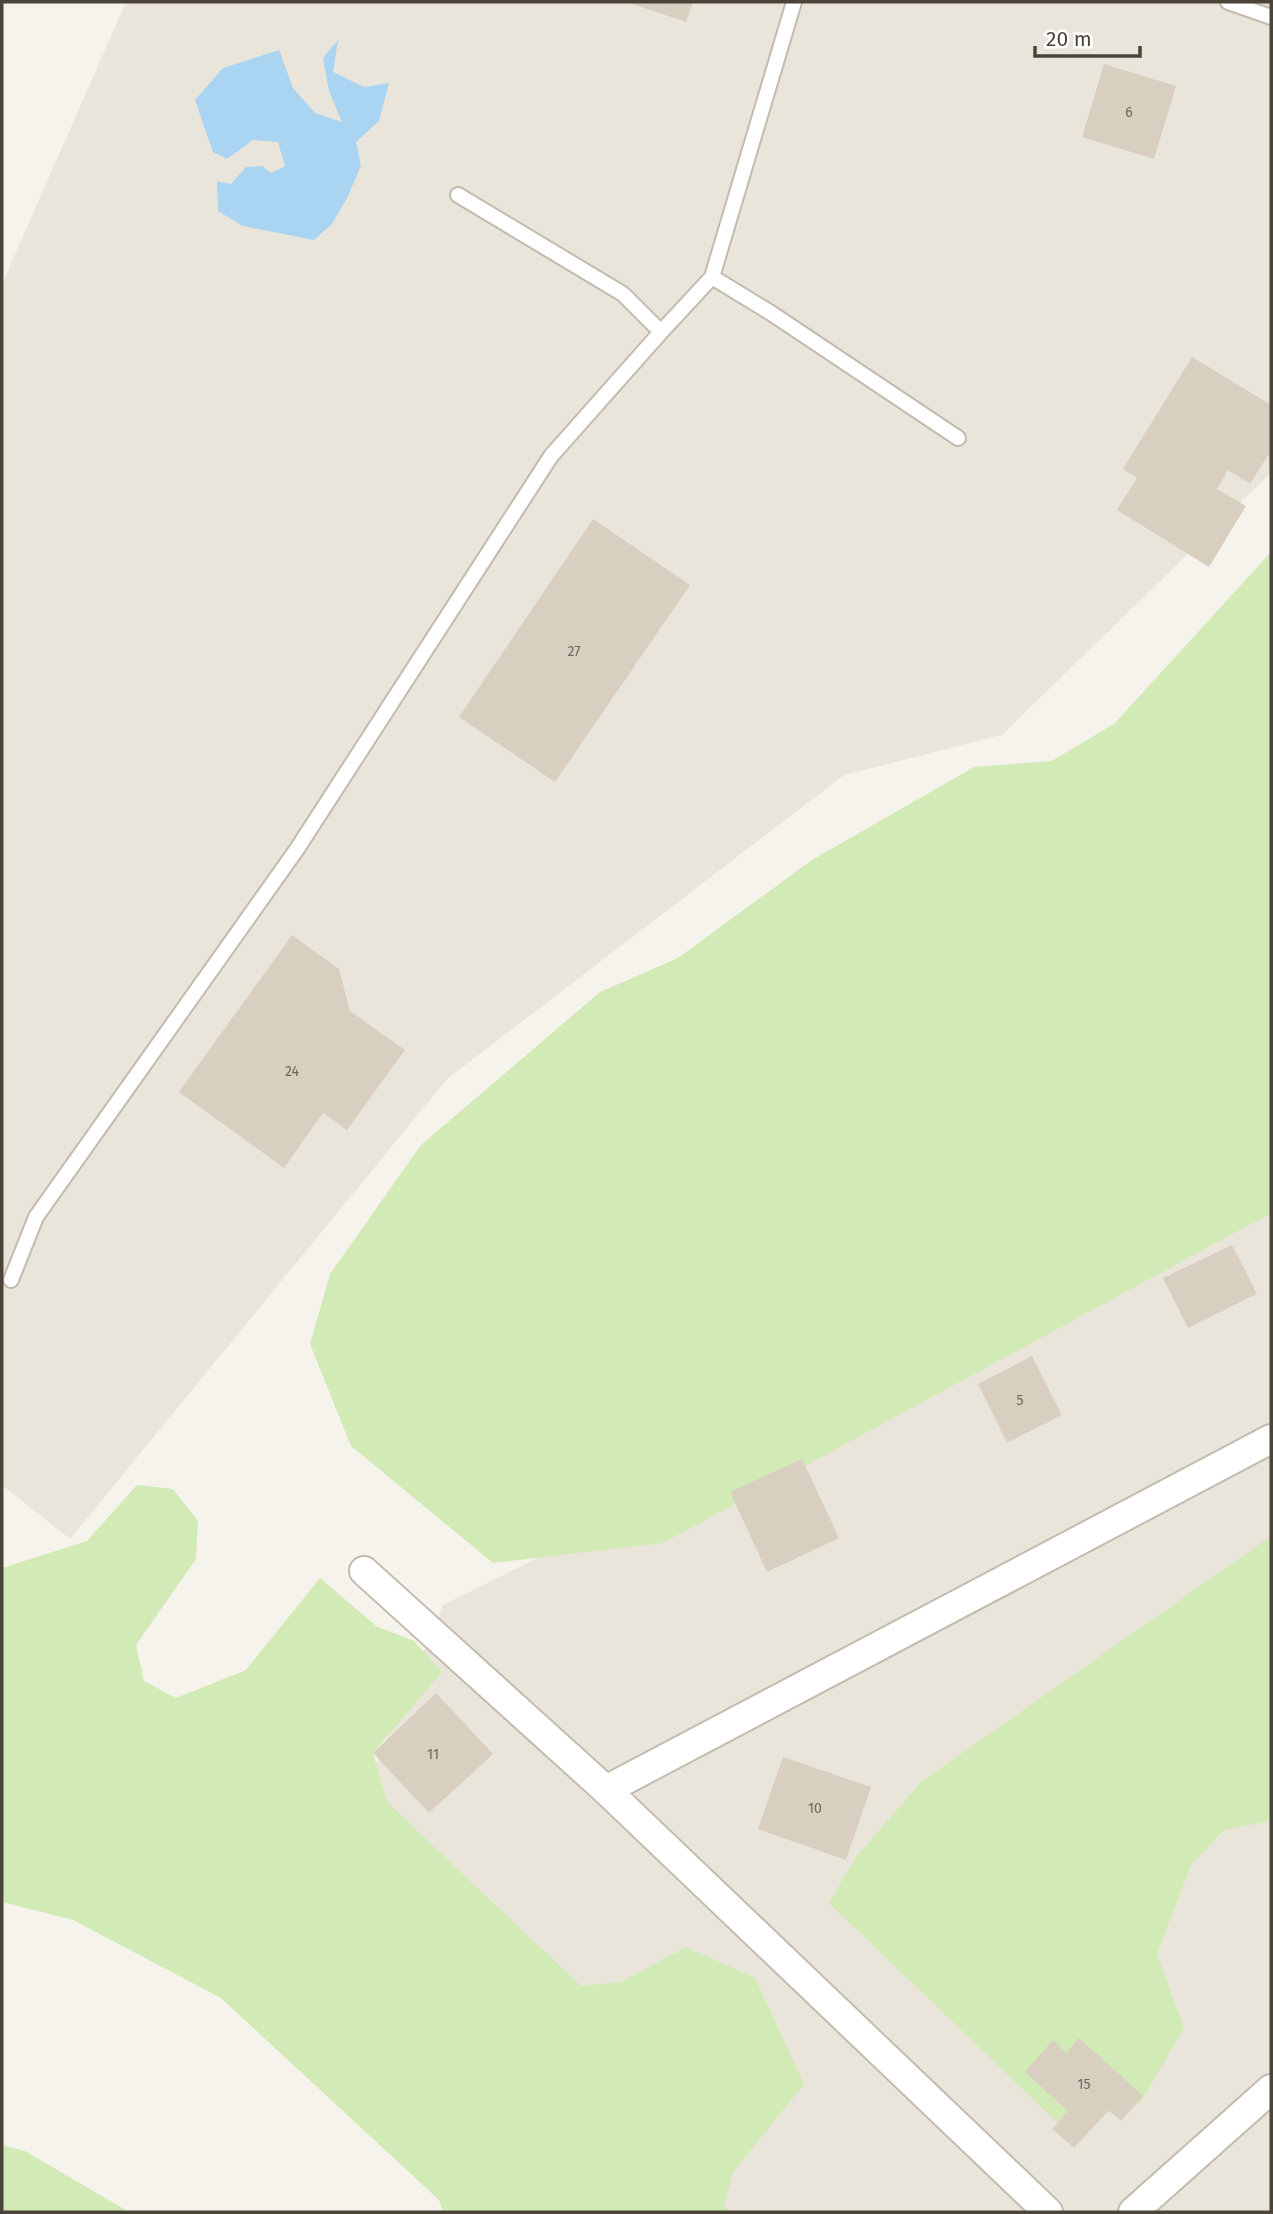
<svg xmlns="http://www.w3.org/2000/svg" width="1273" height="2214" viewBox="0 0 1273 2214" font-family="'Fira Sans',sans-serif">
<rect width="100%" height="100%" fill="#f6f3ec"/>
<path fill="#eae5da" d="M126 2H1271V473L1002 735 844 775 447 1079 70 1539 2 1485V284Z
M1271 1194V2212H579L343 1842 443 1605Z"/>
<path fill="#d2eab5" d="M1271 552V1213L663 1543 493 1563 351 1446 310 1344 330 1274 421 1145 600 992 678 958 812 860 974 767 1052 761 1114 724Z
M137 1485 173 1489 198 1521 196 1559 136 1645 144 1681 176 1698 246 1670 320 1578 376 1626 414 1641 442 1672 373 1753 387 1802 581 1986 621 1982 686 1947 755 1978 804 2084 733 2172 724 2205 730 2212H443L439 2200 221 1998 73 1920 2 1902V1568L87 1541Z
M1271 1536V1821L1224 1830 1191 1865 1157 1954 1184 2028 1140 2103 1062 2127 829 1903 856 1857 921 1782Z
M2 2145 25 2151 129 2212H2Z"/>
<path fill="#a9d4f2" d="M338 40 333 72 364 87 389 83 379 121 356 142 361 166 348 196 332 224 314 240 243 226 218 211 217 181 231 184 246 167 262 166 271 173 285 166 278 142 253 140 227 159 213 152 195 100 223 68 279 50 293 88 315 113 342 122 329 91 323 58Z"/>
<path fill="#d8cfc1" d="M626 2H693L686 22Z
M1104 64 1176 86 1154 159 1082 137Z
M1192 357 1271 405V457L1268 455 1250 484 1228 470 1217 489 1246 506 1209 567 1117 510 1137 478 1123 469Z
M593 519 690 585 555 782 459 717Z
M292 935 339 969 350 1011 405 1050 347 1130 323 1113 284 1168 179 1092Z
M1232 1245 1257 1294 1188 1328 1163 1278Z
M1032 1356 1062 1415 1007 1443 978 1384Z
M802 1459 839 1538 767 1572 730 1492Z
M436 1693 493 1754 429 1813 373 1753Z
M783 1757 871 1787 846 1860 758 1829Z
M1079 2038 1143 2096 1121 2121 1109 2110 1074 2148 1052 2129 1068 2111 1025 2072 1053 2040 1066 2053Z"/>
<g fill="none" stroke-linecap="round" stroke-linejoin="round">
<g stroke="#c2bbae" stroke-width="18">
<path id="lane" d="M1228 2 1271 17
M458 195 623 294 661 332
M712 277 771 313 958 438
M11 1280 36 1217 297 849 551 456 661 332 712 277 794 2"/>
</g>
<g stroke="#c2bbae" stroke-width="32">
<path id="street" d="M364 1571 606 1790 1048 2212
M606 1790 1271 1439
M1133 2212 1271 2089"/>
</g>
<use href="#lane" stroke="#fff" stroke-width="14"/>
<use href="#street" stroke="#fff" stroke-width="28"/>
</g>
<g text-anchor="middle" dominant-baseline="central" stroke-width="6" stroke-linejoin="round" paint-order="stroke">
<g font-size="14" fill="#6e675b">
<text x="1129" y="112">6</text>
<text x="574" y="651">27</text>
<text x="292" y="1071">24</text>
<text x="1020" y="1400">5</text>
<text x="433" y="1754">11</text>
<text x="815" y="1808">10</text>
<text x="1084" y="2084">15</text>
</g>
</g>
<rect width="1273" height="2214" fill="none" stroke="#4b4439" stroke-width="7"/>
<path d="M1035 46v10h105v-10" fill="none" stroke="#4b4439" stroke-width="3.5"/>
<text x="1046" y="46" font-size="21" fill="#4b4439" stroke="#ffffff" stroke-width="5" paint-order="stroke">20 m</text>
</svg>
